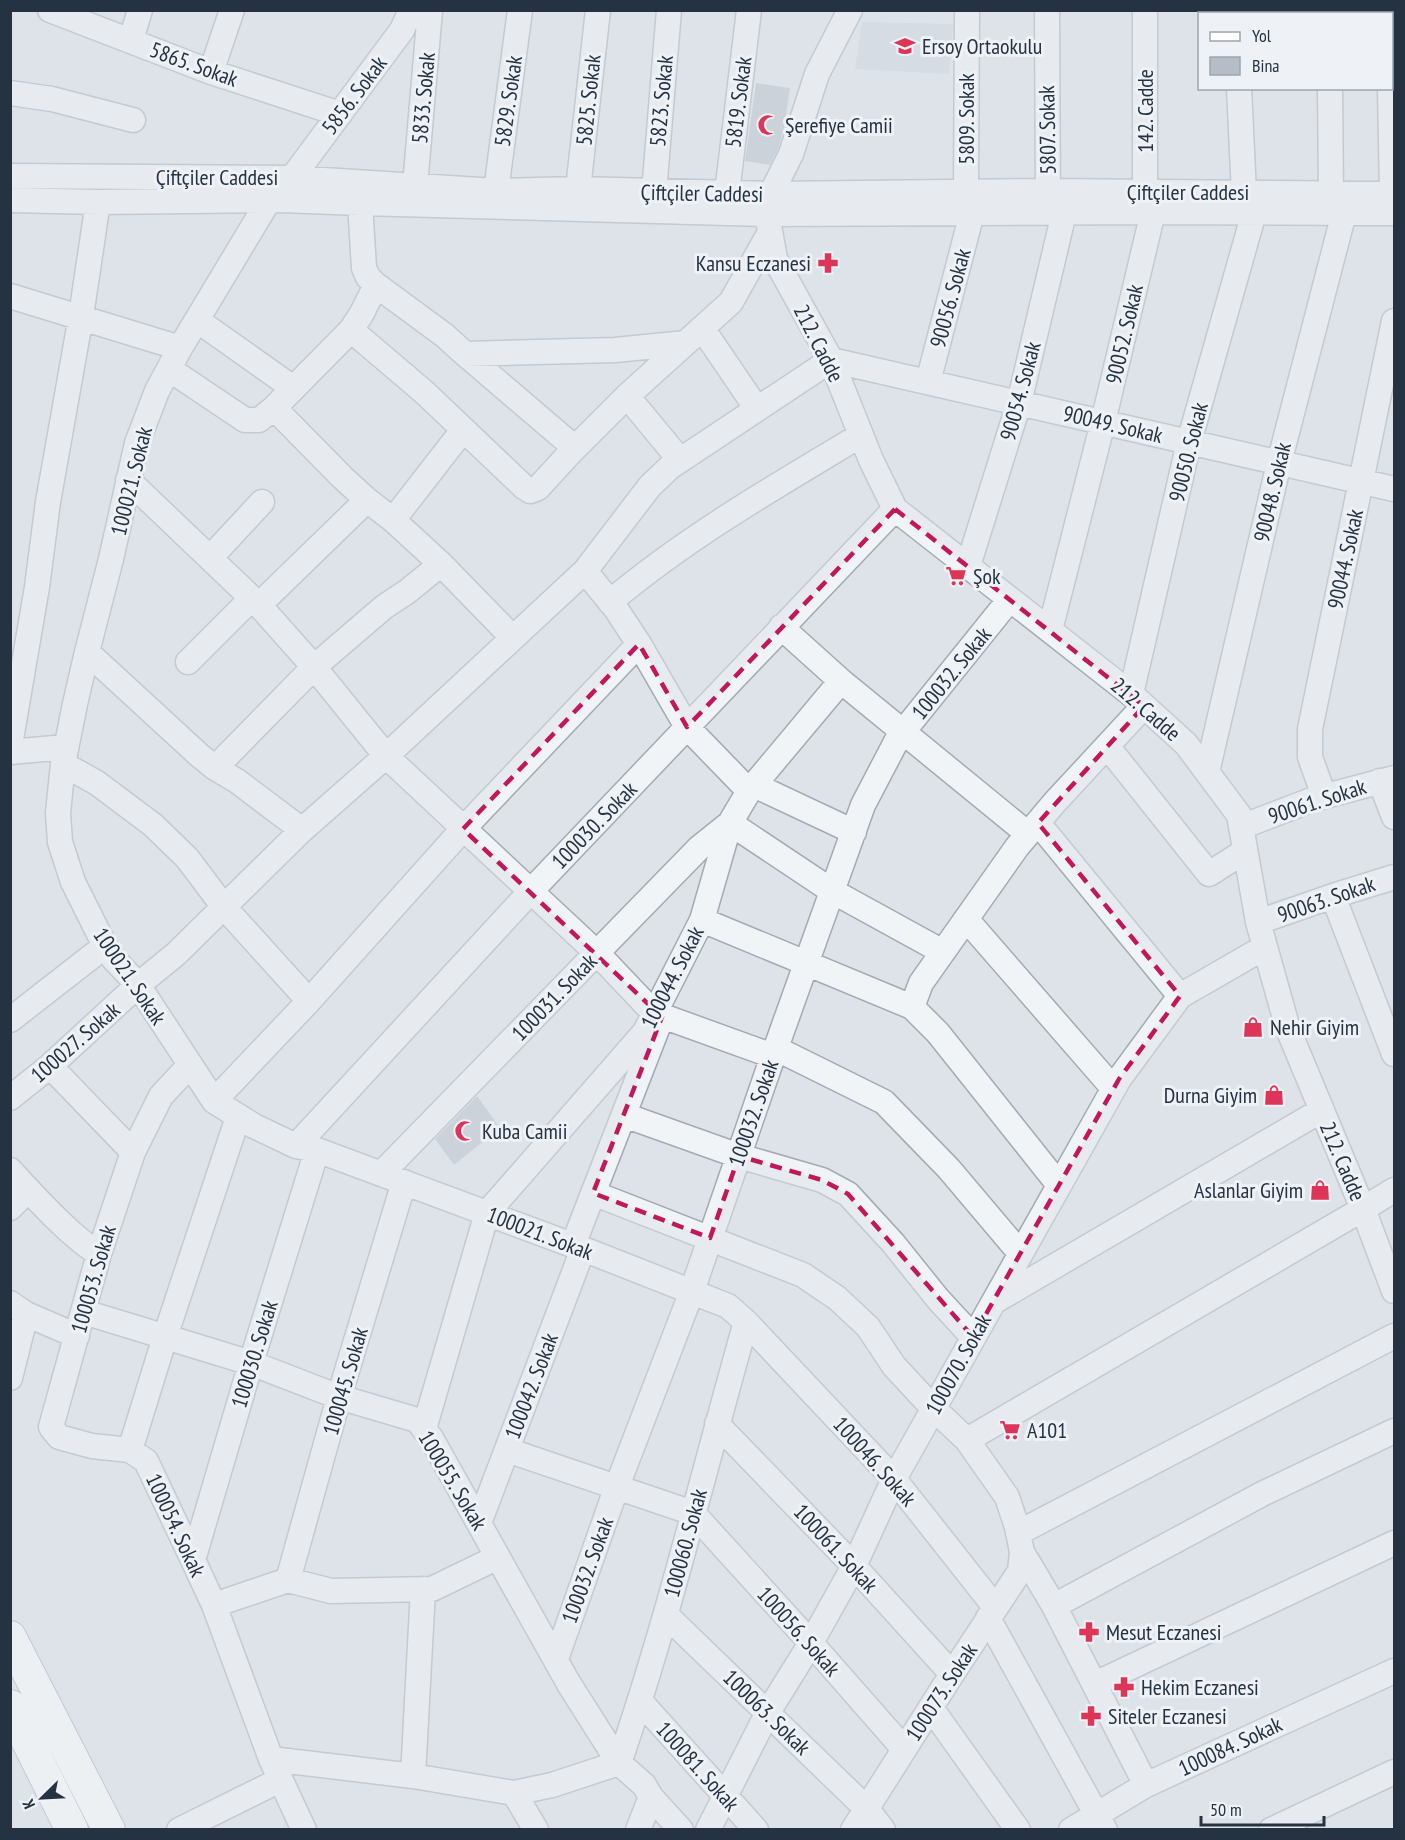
<svg xmlns="http://www.w3.org/2000/svg" width="1405" height="1840" viewBox="0 0 1405 1840" font-family="'PT Sans Narrow',sans-serif">
<rect width="100%" height="100%" fill="#dee3e9"/>
<path fill="#ccd2dc" d="M862 22 953 24 949 74 855 69Z"/>
<path fill="#b5bdc7" d="M756 83 790 88 784 129 778 149 770 165 745 161Z
M477 1096 500 1128 454 1165 435 1139Z"/>
<g fill="none" stroke-linecap="round" stroke-linejoin="round">
<g stroke="#a3aab4" stroke-width="27">
<path id="minor" d="M50 10 211 72 340 114
M850 10 817 74 791 154 771 194 767 214 775 259 831 360 871 460 895 509 1131 694 1186 744 1239 815 1258 922 1288 1029 1363 1209 1394 1291
M1047 10 1048 206
M1235 10 1236 14
M1328 10V14
M1389 10V14
M131 40 140 10
M211 72 232 10
M1239 88 1244 193
M1330 88 1331 194
M1390 88 1392 194
M10 93 52 99 133 120
M10 176 292 178 496 191 578 189 771 194 1048 191 1394 194
M292 178 402 30 411 10
M415 186 430 10
M578 189 598 10
M496 191 520 10
M654 192 669 10
M966 192 967 10
M727 193 749 10
M10 200 98 202 282 200 360 203 767 214 1145 212 1394 213
M269 200 180 348 157 391 137 443 111 559 87 652 75 704 63 764 58 813 60 842 73 882 105 946 113 958 138 985 214 1101 254 1126 296 1146 317 1150 583 1249 728 1306 746 1322 894 1479 995 1607
M1145 206V10
M376 285 444 335 465 354 615 350 686 343
M10 296 180 348
M197 320 293 388
M702 328 757 409
M351 330 424 392 524 487 530 491 538 488 571 452 627 396 731 302 770 232
M465 354 575 448
M169 369 245 420H259L274 408 351 330 362 313 376 285 368 277 364 268 360 203
M928 382 972 213
M627 396 680 460
M274 408 343 478 367 500 393 520 441 564 512 637
M128 480 259 605 314 667 386 756 597 953 654 1013 773 1056
M393 520 463 430
M210 558 262 502
M968 566 1019 403 1064 213
M585 571 616 609 639 644 687 727 749 791
M610 602C687 537 775 487 861 435
M259 605 367 500
M781 627 841 681 1028 834
M1050 630 1103 422 1153 212
M87 652 199 755 215 768 314 667 384 607 408 591 441 564
M188 662 252 598
M1131 694 1189 442 1254 213
M10 745 37 587 48 502 81 316 98 202
M1107 746 1209 874 1245 851
M10 752 66 747
M63 764 97 783 153 825 187 858 224 907 309 1001
M215 768 237 781 302 830
M1207 772 1279 463 1344 213
M1380 781 1394 817
M754 785 854 832
M1324 796 1310 757V729L1394 321
M1038 823 1180 996
M1241 827 1314 799 1394 778
M1333 896 1394 1054
M966 919 1113 1088
M702 920 912 1007 938 1033 1059 1185
M1258 922 1333 896 1394 877
M912 1007 921 983 1017 847 1055 802 1144 706
M10 1020 105 946
M775 1048 884 1102 949 1169 1020 1253
M50 1066 133 1152
M10 1098 50 1066 138 985 176 954 302 830 386 756 585 571 650 486 670 467 831 360 1394 489
M214 1101 309 1001 463 829 639 644
M624 1115 739 1156 822 1180 848 1194 893 1243 938 1299 973 1337
M296 1146 530 892 895 509
M10 1170C35 1197 69 1235 99 1254
M381 1174 700 847 730 823 832 891 943 952
M593 1193 803 1275 837 1298 868 1327 894 1366 933 1408 967 1440 1007 1497 1017 1527 1022 1552 1054 1606 1146 1785
M10 1208 28 1190
M573 1245 659 1024
M995 1301 1322 1110
M10 1303 26 1314 77 1336
M84 1312 251 1363 339 1397 417 1420 431 1438 569 1684 619 1763 644 1785 651 1797 681 1830
M10 1378 26 1314
M717 1424 854 1566 952 1674
M424 1429 487 1213 645 1032 702 920 730 823 749 791 841 681
M967 1440 1363 1209 1394 1190
M130 1450 92 1446 59 1437 51 1427 99 1254 133 1152 161 1096 190 1065
M130 1450 146 1461 193 1560 214 1605 271 1759 304 1830
M130 1450 165 1337 238 1117
M507 1450 693 1513 811 1643 904 1749
M479 1523 583 1249
M1018 1533 1394 1336
M193 1560 251 1363 317 1150
M288 1580 339 1397 404 1182
M214 1605 288 1580 331 1591 432 1589 498 1557
M1054 1606 1262 1494 1394 1431
M666 1615 867 1809 883 1830
M988 1618 1105 1830
M556 1659 616 1489 692 1291 773 1056 863 805 898 738 1010 599
M1095 1684 1394 1543
M640 1701 756 1830
M931 1708 1018 1830
M271 1759 413 1776 514 1793 552 1785 619 1763C669 1618 704 1469 746 1322
M413 1776 423 1589
M514 1793 536 1830
M179 1830 280 1780
M638 1830 651 1797
M708 1830 768 1712 811 1643 854 1566 894 1479 1119 1079 1180 996 1265 947
M853 1830 952 1674 1020 1571 1022 1552
M1071 1830 1146 1785 1394 1671
M1271 1830 1394 1772"/>
</g>
<g stroke="#9ca8b6" stroke-width="34">
<path id="major" d="M10 1637 109 1830
M10 1706 72 1830"/>
</g>
<use href="#minor" stroke="#f1f4f7" stroke-width="24"/>
<use href="#major" stroke="#fff" stroke-width="32"/>
</g>
<path d="M0 0H1405V1840H0ZM895 509 1144 706 1038 823 1180 996 1119 1079 973 1337 848 1194 822 1180 739 1156 710 1238 593 1193 662 1017 463 829 639 644 687 727Z" fill="#dee3e9" fill-opacity=".55" fill-rule="evenodd"/>
<path fill="none" stroke="#c2185b" stroke-width="4.5" stroke-dasharray="12 8" stroke-linejoin="round" d="M895 509 1144 706 1038 823 1180 996 1119 1079 973 1337 848 1194 822 1180 739 1156 710 1238 593 1193 662 1017 463 829 639 644 687 727Z"/>
<defs>
<g id="school-bare" transform="scale(1.62)"><path d="M0-5L7-2L0 1L-7-2ZM-4 1L0 2.5L4 1V4Q0 6-4 4Z" fill="#dd3558" stroke="#eef2f7" stroke-width="2.5" paint-order="stroke"/></g>
<g id="mosque-bare" transform="scale(1.62)"><path d="M3.5-4.9A6 6 0 1 0 3.5 4.9A5 5 0 1 1 3.5-4.9Z" fill="#dd3558" stroke="#eef2f7" stroke-width="2.5" paint-order="stroke"/></g>
<g id="pharmacy-bare" transform="scale(1.62)"><path d="M-2-6h4v4h4v4h-4v4h-4v-4h-4v-4h4Z" fill="#dd3558" stroke="#eef2f7" stroke-width="2.5" paint-order="stroke"/></g>
<g id="supermarket-bare" transform="scale(1.62)"><path d="M-6-5.5h2.5l.6 2H6L4.5 2H-2.5L-4.4-4H-6ZM-1.5 3.2a1.3 1.3 0 1 0 .1 0ZM3 3.2a1.3 1.3 0 1 0 .1 0Z" fill="#dd3558" stroke="#eef2f7" stroke-width="2.5" paint-order="stroke"/></g>
<g id="shop-bare" transform="scale(1.62)"><path d="M-5-2.5h2.3a2.7 3.5 0 0 1 5.4 0H5L5.5 6h-11ZM-1.5-2.5h3a1.5 2.3 0 0 0-3 0Z" fill="#dd3558" stroke="#eef2f7" stroke-width="2.5" paint-order="stroke"/></g>
</defs>
<g fill-rule="evenodd">
<use href="#school-bare" x="905" y="46"/>
<use href="#mosque-bare" x="768" y="125"/>
<use href="#pharmacy-bare" x="828" y="263"/>
<use href="#supermarket-bare" x="956" y="576"/>
<use href="#shop-bare" x="1253" y="1027"/>
<use href="#shop-bare" x="1274" y="1095"/>
<use href="#mosque-bare" x="465" y="1131"/>
<use href="#shop-bare" x="1320" y="1190"/>
<use href="#supermarket-bare" x="1010" y="1430"/>
<use href="#pharmacy-bare" x="1089" y="1632"/>
<use href="#pharmacy-bare" x="1124" y="1687"/>
<use href="#pharmacy-bare" x="1091" y="1716"/>
</g>
<g text-anchor="middle" dominant-baseline="central" stroke-width="6" stroke-linejoin="round" paint-order="stroke">
<g font-size="22" fill="#253242" stroke="#eef2f7" text-anchor="start">
<text x="922" y="46">Ersoy Ortaokulu</text>
<text x="785" y="125">Şerefiye Camii</text>
<text x="811" y="263" text-anchor="end">Kansu Eczanesi</text>
<text x="973" y="576">Şok</text>
<text x="1270" y="1027">Nehir Giyim</text>
<text x="1257" y="1095" text-anchor="end">Durna Giyim</text>
<text x="482" y="1131">Kuba Camii</text>
<text x="1303" y="1190" text-anchor="end">Aslanlar Giyim</text>
<text x="1027" y="1430">A101</text>
<text x="1106" y="1632">Mesut Eczanesi</text>
<text x="1141" y="1687">Hekim Eczanesi</text>
<text x="1108" y="1716">Siteler Eczanesi</text>
</g>
<g font-size="22" fill="#253242" stroke="#eef2f7">
<text transform="translate(194 64) rotate(20)">5865. Sokak</text>
<text transform="translate(354 95) rotate(-53)">5856. Sokak</text>
<text transform="translate(423 98) rotate(-85)">5833. Sokak</text>
<text transform="translate(588 100) rotate(-84)">5825. Sokak</text>
<text transform="translate(508 101) rotate(-82)">5829. Sokak</text>
<text transform="translate(661 101) rotate(-85)">5823. Sokak</text>
<text transform="translate(738 102) rotate(-83)">5819. Sokak</text>
<text transform="translate(1145 111) rotate(-90)">142. Cadde</text>
<text transform="translate(966 119) rotate(-90)">5809. Sokak</text>
<text transform="translate(1047 130) rotate(-91)">5807. Sokak</text>
<text x="217" y="177">Çiftçiler Caddesi</text>
<text x="1188" y="192">Çiftçiler Caddesi</text>
<text transform="translate(702 193) rotate(1)">Çiftçiler Caddesi</text>
<text transform="translate(950 298) rotate(-75)">90056. Sokak</text>
<text transform="translate(1124 334) rotate(-77)">90052. Sokak</text>
<text transform="translate(819 343) rotate(63)">212. Cadde</text>
<text transform="translate(1020 391) rotate(-75)">90054. Sokak</text>
<text transform="translate(1113 424) rotate(13)">90049. Sokak</text>
<text transform="translate(1188 452) rotate(-76)">90050. Sokak</text>
<text transform="translate(131 481) rotate(-76)">100021. Sokak</text>
<text transform="translate(1272 492) rotate(-77)">90048. Sokak</text>
<text transform="translate(1345 559) rotate(-78)">90044. Sokak</text>
<text transform="translate(951 673) rotate(-51)">100032. Sokak</text>
<text transform="translate(1146 709) rotate(41)">212. Cadde</text>
<text transform="translate(1317 801) rotate(-18)">90061. Sokak</text>
<text transform="translate(594 825) rotate(-46)">100030. Sokak</text>
<text transform="translate(1326 899) rotate(-19)">90063. Sokak</text>
<text transform="translate(130 976) rotate(56)">100021. Sokak</text>
<text transform="translate(672 977) rotate(-63)">100044. Sokak</text>
<text transform="translate(554 997) rotate(-46)">100031. Sokak</text>
<text transform="translate(75 1042) rotate(-41)">100027. Sokak</text>
<text transform="translate(753 1113) rotate(-71)">100032. Sokak</text>
<text transform="translate(1343 1161) rotate(67)">212. Cadde</text>
<text transform="translate(540 1233) rotate(21)">100021. Sokak</text>
<text transform="translate(93 1279) rotate(-74)">100053. Sokak</text>
<text transform="translate(254 1354) rotate(-73)">100030. Sokak</text>
<text transform="translate(958 1364) rotate(-61)">100070. Sokak</text>
<text transform="translate(345 1381) rotate(-74)">100045. Sokak</text>
<text transform="translate(531 1386) rotate(-69)">100042. Sokak</text>
<text transform="translate(875 1461) rotate(48)">100046. Sokak</text>
<text transform="translate(453 1480) rotate(59)">100055. Sokak</text>
<text transform="translate(176 1525) rotate(65)">100054. Sokak</text>
<text transform="translate(685 1543) rotate(-75)">100060. Sokak</text>
<text transform="translate(836 1548) rotate(47)">100061. Sokak</text>
<text transform="translate(587 1570) rotate(-70)">100032. Sokak</text>
<text transform="translate(799 1631) rotate(48)">100056. Sokak</text>
<text transform="translate(941 1692) rotate(-57)">100073. Sokak</text>
<text transform="translate(767 1712) rotate(44)">100063. Sokak</text>
<text transform="translate(1230 1746) rotate(-25)">100084. Sokak</text>
<text transform="translate(698 1766) rotate(48)">100081. Sokak</text>
</g>
</g>
<rect width="1405" height="1840" fill="none" stroke="#253242" stroke-width="24"/>
<rect x="1198" y="12" width="195" height="78" fill="#eef2f7" stroke="#9ea5af" stroke-width="1.5"/>
<rect x="1210" y="32" width="30" height="9" fill="#ffffff" stroke="#9ea5af" stroke-width="1.5"/>
<text x="1252" y="42" font-size="18" fill="#253242">Yol</text>
<rect x="1210" y="57" width="30" height="18" fill="#b5bdc7" stroke="#9ea5af" stroke-width="1.5"/>
<text x="1252" y="72" font-size="18" fill="#253242">Bina</text>
<g transform="translate(42 1798) rotate(246)" stroke="#eef2f7" stroke-width="4.5" paint-order="stroke">
<path d="M0-4.5L10 22L0 15L-10 22Z" fill="#253242"/>
<text y="-9" font-size="16" font-weight="bold" text-anchor="middle" fill="#253242">K</text>
</g>
<path d="M1201 1816v9h123v-9" fill="none" stroke="#253242" stroke-width="3"/>
<text x="1210" y="1816" font-size="18" fill="#253242" stroke="#eef2f7" stroke-width="4.5" paint-order="stroke">50 m</text>
</svg>
